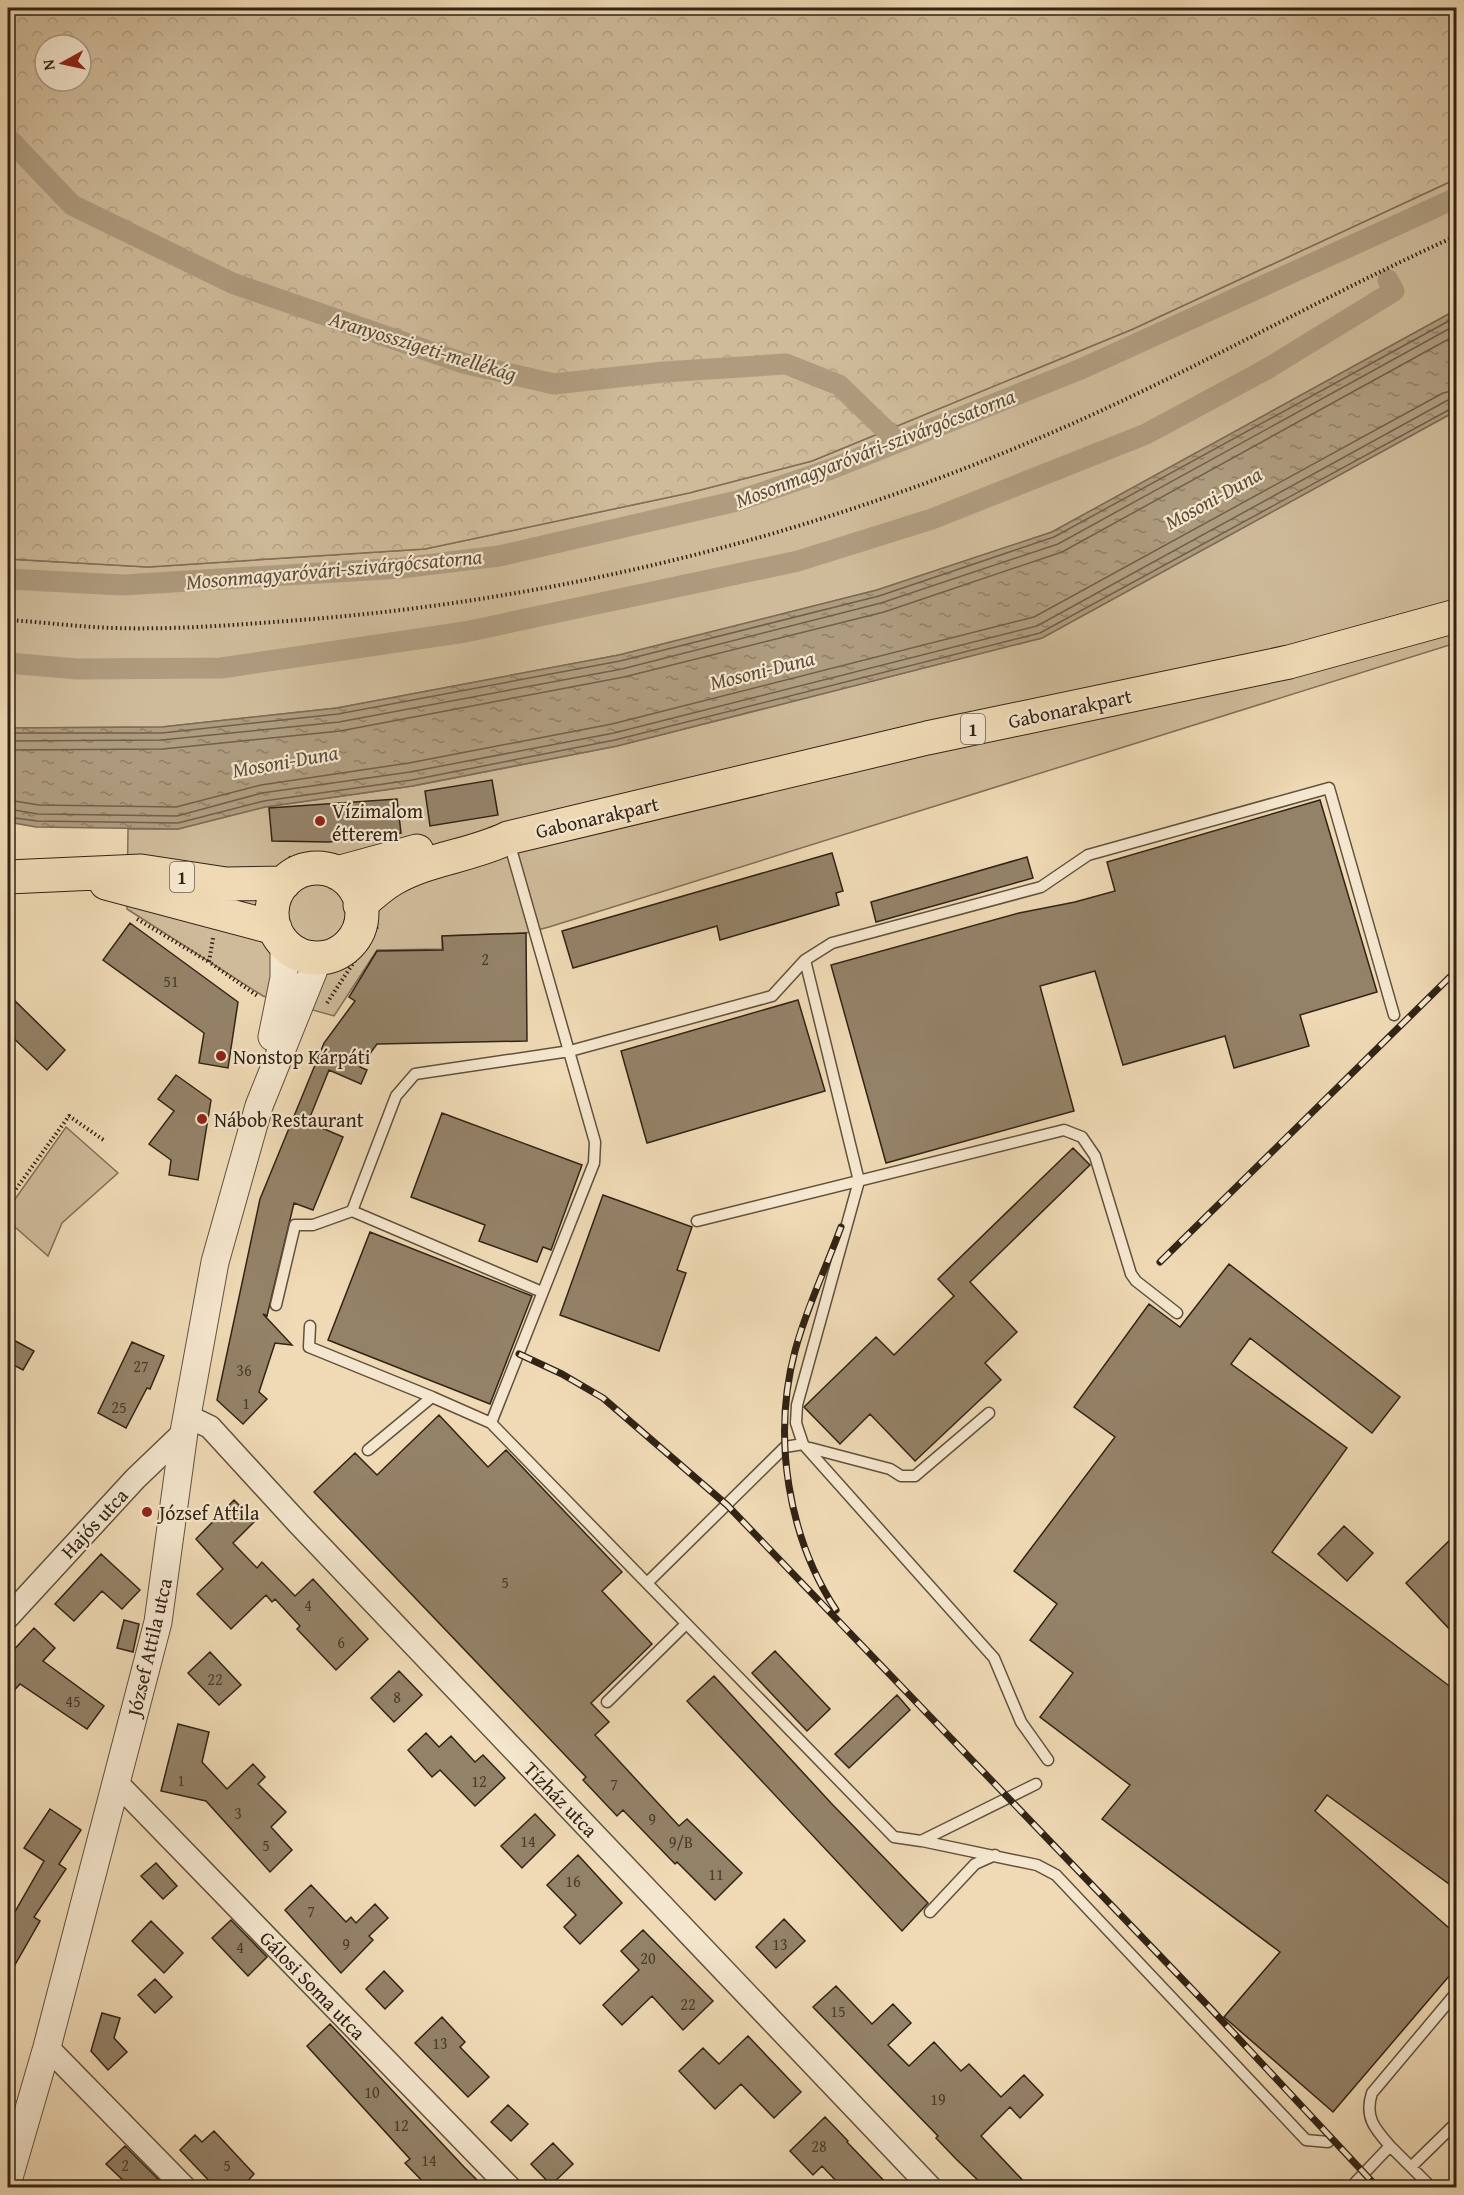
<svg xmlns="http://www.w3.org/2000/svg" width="1464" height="2195" viewBox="0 0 1464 2195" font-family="'Gentium Book Plus',serif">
<defs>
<pattern id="forest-crowns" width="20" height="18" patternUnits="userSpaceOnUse" patternTransform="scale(1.5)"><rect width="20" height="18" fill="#cfbb9a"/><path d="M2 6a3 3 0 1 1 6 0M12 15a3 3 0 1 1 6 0" fill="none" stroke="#b2a084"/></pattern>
<pattern id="water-ripples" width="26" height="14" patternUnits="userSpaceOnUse" patternTransform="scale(1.5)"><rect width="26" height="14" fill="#af9c7f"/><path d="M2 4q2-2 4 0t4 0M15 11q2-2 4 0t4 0" fill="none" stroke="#8f7f67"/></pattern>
</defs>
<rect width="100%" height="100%" fill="#efdab5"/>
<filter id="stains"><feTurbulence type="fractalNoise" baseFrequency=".00333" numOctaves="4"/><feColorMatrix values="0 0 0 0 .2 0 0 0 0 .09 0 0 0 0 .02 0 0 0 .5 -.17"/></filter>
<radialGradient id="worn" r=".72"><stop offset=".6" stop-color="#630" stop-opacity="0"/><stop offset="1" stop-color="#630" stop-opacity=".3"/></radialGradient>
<path fill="#cfbb9a" stroke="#806f58" stroke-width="1.5" d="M1456 179V310L1052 532 877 590 619 655 337 708 162 727 8 728V559L148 567 425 549 689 493 812 461 1133 329Z
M1456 411V643L549 927 526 933 442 936V949L377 950 334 1016 263 996 127 909 128 829H178L265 807 413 786 617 746 1042 638Z
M66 1127 118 1173 62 1223 48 1256 8 1221V1209Z"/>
<path fill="url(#forest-crowns)" stroke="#806f58" stroke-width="1.5" fill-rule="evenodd" d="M8 8H1456V179L1133 329 812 461 689 493 425 549 148 567 8 559ZM45 45H81V81H45Z"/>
<path fill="url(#water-ripples)" stroke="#7d6c55" stroke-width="1.5" d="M1456 310V411L1042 638 617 746 412 786 265 807 178 829 36 827 8 822V728L162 727 337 708 619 655 877 590 1052 532Z"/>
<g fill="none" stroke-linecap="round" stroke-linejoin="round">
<path stroke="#70604a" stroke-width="1.5" d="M8 733H162L338 714 620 661 879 596 1054 537 1456 317
M8 741 162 740 339 722 622 669 881 603 1058 544 1456 325
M8 750 163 749 340 731 624 677 884 612 1062 552 1456 335
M8 800 39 805 176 807 261 785 409 763 612 724 1034 617 1443 393 1456 390
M8 809 38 814 177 816 262 793 410 772 614 733 1037 626 1448 400 1456 399
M8 817 37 821 178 823 264 801 412 780 615 740 1040 633 1456 406"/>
<path stroke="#af9c7f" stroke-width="21" d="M8 138 72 205 232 283 463 363 554 384 664 372 786 364 839 385 898 442
M8 579 123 585 401 568 499 556 737 501 831 469 1081 369 1456 198
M8 663 77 669 221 668 465 632 798 561 932 519 1146 434 1265 370 1394 291 1388 280"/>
</g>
<path fill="#948268" stroke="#322315" stroke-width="1.5" d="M492 780 498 815 430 826 425 791Z
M397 799 401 833 329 842 272 841 269 808Z
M1320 800 1377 992 1300 1015 1309 1046 1234 1068 1225 1036 1123 1065 1095 971 1040 986 1074 1111 886 1163 831 965 1019 913 1075 902 1115 891 1107 862Z
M832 853 843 891 836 893 839 905 720 940 717 926 573 968 562 931Z
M1027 857 1033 878 876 922 871 902Z
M130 923 238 1002 228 1068 199 1063 204 1033 103 960Z
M526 933 527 1041 377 1044 360 1067 367 1070 361 1084 329 1070 308 1122 343 1137 313 1210 294 1203 267 1316 263 1314 292 1345 275 1343 259 1392 267 1399 243 1424 217 1400 260 1199 324 1043 355 1001 349 997 377 951 443 950 442 936Z
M8 994 65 1050 47 1070 8 1033Z
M798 1000 825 1091 647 1143 621 1051Z
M176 1075 211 1100 198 1180 169 1175 171 1160 149 1144 174 1111 158 1099Z
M442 1113 582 1165 551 1250 543 1247 537 1262 479 1241 485 1225 411 1197Z
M1073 1148 1090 1165 970 1282 1017 1332 985 1363 1001 1380 915 1461 870 1414 840 1444 804 1407 876 1337 894 1355 954 1296 938 1279Z
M603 1195 692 1227 677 1270 686 1273 659 1351 560 1315Z
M370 1232 532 1296 490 1404 328 1340Z
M1229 1264 1400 1397 1372 1433 1250 1338 1231 1364 1347 1448 1272 1552 1456 1691V1889L1327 1795 1315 1811 1456 1934V1968L1333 2112 1224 2017 1280 1952 1102 1819 1130 1785 1040 1717 1073 1673 1030 1640 1057 1604 1014 1571 1115 1437 1074 1407 1149 1304 1180 1327Z
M8 1337 34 1351 23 1370 8 1362Z
M132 1342 164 1356 150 1389 147 1388 126 1428 98 1413Z
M439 1415 488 1467 506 1450 622 1572 602 1591 652 1644 591 1703 609 1722 595 1735 679 1826 687 1819 742 1873 715 1900 677 1862 675 1864 623 1810 617 1816 583 1780 586 1777 314 1492 355 1453 377 1475Z
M234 1500 255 1521 233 1543 257 1568 262 1562 295 1596 313 1579 368 1639 336 1670 297 1629 300 1626 275 1599 272 1602 266 1595 231 1629 197 1594 223 1569 196 1539Z
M1344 1526 1373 1553 1347 1581 1318 1554Z
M1456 1534V1636L1406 1583Z
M101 1554 140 1590 122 1609 102 1591 74 1621 55 1604Z
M124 1620 139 1624 133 1652 117 1648Z
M34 1628 55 1648 43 1661 104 1706 87 1729 20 1684 8 1697V1656Z
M775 1651 830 1709 807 1731 752 1673Z
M210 1652 241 1685 219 1705 188 1673Z
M399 1671 422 1695 394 1722 371 1698Z
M714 1676 831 1803 928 1903 902 1931 687 1701Z
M897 1695 910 1710 849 1768 835 1754Z
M178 1724 209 1732 202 1762 227 1789 253 1764 265 1777 258 1784 286 1812 271 1827 292 1850 270 1872 206 1801 161 1791Z
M426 1733 439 1747 451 1736 475 1762 483 1755 505 1778 475 1806 440 1770 432 1777 408 1750Z
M50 1809 81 1830 59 1864 66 1869 34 1917 40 1921 8 1977V1924L44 1861 24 1848Z
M535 1814 555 1835 522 1868 501 1846Z
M578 1855 622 1903 580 1944 564 1927 576 1915 547 1885Z
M156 1863 177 1886 163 1899 141 1876Z
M311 1885 346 1922 351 1917 356 1923 375 1904 388 1918 369 1936 373 1940 341 1973 285 1910Z
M784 1919 805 1941 776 1968 756 1947Z
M231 1920 267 1957 248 1976 212 1938Z
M151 1921 183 1953 164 1973 132 1941Z
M643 1930 713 2001 683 2030 652 1996 622 2025 603 2005 639 1970 621 1951Z
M384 1971 403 1991 385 2009 366 1989Z
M155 1979 172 1997 155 2013 138 1995Z
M836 1986 872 2024 893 2004 911 2023 888 2045 909 2066 934 2042 961 2071 969 2064 1001 2097 1024 2075 1043 2095 1020 2118 1010 2107 981 2136 1029 2187H985L956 2159 936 2138 938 2136 813 2007Z
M102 2013 120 2018 114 2038 127 2052 108 2070 91 2051Z
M442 2017 465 2042 460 2047 489 2077 468 2097 415 2043Z
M330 2024 464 2167 484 2187H428L405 2163 410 2159 307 2046Z
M748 2036 801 2092 774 2118 741 2084 715 2109 679 2071 703 2048 719 2064Z
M508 2105 528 2124 511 2141 491 2122Z
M825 2117 848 2141 847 2142 890 2187H842L822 2166 813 2175 790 2151Z
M214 2131 254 2174 242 2187H215L180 2150 195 2135 202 2142Z
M553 2143 573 2164 551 2185 531 2164Z
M125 2146 166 2187H130L106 2164Z"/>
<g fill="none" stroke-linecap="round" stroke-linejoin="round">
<g stroke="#61513d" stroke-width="13">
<path id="service" d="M697 1221 1064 1130 1082 1137 1095 1156 1131 1274 1136 1281 1177 1313
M542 1292 352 1211 396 1096 415 1074 570 1051 772 996 805 960 832 943 1041 887 1088 855 1329 788 1394 1015
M276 1305 295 1225H313L352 1211
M310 1326 309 1347 432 1397
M491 1423 594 1163 595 1142 509 842
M803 1444 994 1658 1021 1722 1048 1760
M810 1448 890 1469 901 1476H915L989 1413
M368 1450 432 1397 491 1423 894 1837 921 1841 1036 1784
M647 1583 785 1447 803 1444 796 1423 797 1405 859 1181 805 960
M607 1702 686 1624
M922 1841 1037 1865 1056 1875 1306 2140 1328 2142
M930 1912 975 1864 995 1855
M1390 2146C1375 2129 1364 2117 1372 2093L1456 1993
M1350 2188 1390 2146 1411 2167
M1432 2188 1411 2167 1456 2123"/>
</g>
<g stroke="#61513d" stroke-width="25">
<path id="minor" d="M187 1416 210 1427 298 1523 931 2188
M8 1617 135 1479 184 1432
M116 1782 510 2188
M47 2047 185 2188"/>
</g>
<g stroke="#61513d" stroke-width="29">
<path id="tertiary" d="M272 1037 284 978V944
M8 2181 47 2047 158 1622 184 1432 215 1262 259 1106 319 957"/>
</g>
<g stroke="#322315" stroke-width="35">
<path id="primary" d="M272 913a45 45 0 1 1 90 0a45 45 0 1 1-90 0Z
M337 873 417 851
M8 877 141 871 226 884 284 883
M106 883 275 928
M360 905C371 895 381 886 393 879 429 858 471 856 508 838L927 738 1289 662 1456 616"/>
</g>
<path stroke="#322315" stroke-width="4" stroke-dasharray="1.5 3" stroke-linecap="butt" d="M8 620C43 622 79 627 114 628 180 630 247 624 313 619 565 598 811 536 1044 436 1185 376 1317 299 1456 236
M289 858 320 853
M137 919 209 962
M213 938 209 962 259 997
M327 1003 379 924
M8 1200 69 1116 105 1141"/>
<use href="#service" stroke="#f5e7cf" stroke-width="10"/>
<use href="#minor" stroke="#f5e7cf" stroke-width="22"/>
<use href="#tertiary" stroke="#f5e7cf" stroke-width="27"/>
<use href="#primary" stroke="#efdab5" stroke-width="33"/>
<g stroke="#322315" stroke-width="7">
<path id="rail" d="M1160 1262 1456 971
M519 1354 562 1374 603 1398 727 1505 1212 2010 1378 2188
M836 1610C788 1537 772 1437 795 1351 806 1309 826 1268 841 1227"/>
</g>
<use href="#rail" stroke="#f5e7cf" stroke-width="4.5" stroke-dasharray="14" stroke-linecap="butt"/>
</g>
<g fill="#8f2418" stroke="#f5e7cf" stroke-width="2">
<circle cx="320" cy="821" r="6"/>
<circle cx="221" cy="1056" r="6"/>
<circle cx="202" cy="1119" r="6"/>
<circle cx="147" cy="1512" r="6"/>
</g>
<g text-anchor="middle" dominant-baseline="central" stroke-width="4.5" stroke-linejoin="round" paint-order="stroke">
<g font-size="16" fill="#4a3b2a">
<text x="485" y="959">2</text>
<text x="171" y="981">51</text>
<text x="141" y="1366">27</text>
<text x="244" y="1370">36</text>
<text x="246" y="1403">1</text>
<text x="119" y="1407">25</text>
<text x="505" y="1582">5</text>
<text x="308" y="1605">4</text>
<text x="341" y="1642">6</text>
<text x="215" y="1679">22</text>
<text x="397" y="1697">8</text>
<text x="73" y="1701">45</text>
<text x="181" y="1780">1</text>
<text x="479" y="1781">12</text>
<text x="614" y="1784">7</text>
<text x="238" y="1813">3</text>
<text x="652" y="1819">9</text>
<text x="528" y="1841">14</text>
<text x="681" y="1842">9/B</text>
<text x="266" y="1845">5</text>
<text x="716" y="1874">11</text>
<text x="573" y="1881">16</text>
<text x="311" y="1911">7</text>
<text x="346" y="1944">9</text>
<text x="780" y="1944">13</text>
<text x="240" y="1947">4</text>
<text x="648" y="1958">20</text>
<text x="688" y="2004">22</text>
<text x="838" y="2011">15</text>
<text x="440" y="2043">13</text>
<text x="372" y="2092">10</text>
<text x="938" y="2099">19</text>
<text x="401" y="2125">12</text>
<text x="819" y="2146">28</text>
<text x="429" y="2160">14</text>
<text x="125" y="2165">2</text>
<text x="227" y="2165">5</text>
</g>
<g fill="#f5e7cf" stroke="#6c5e4d" stroke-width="1.5">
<rect x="961" y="714" width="24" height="30" rx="4.5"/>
<rect x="170" y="862" width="24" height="30" rx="4.5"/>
</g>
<g font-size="18" font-weight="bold" fill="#322315">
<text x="973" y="729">1</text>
<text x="182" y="877">1</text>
</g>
<g font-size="20" fill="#322315" stroke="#f5e7cf">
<text transform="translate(1070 708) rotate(-12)">Gabonarakpart</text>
<text transform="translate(597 817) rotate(-13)">Gabonarakpart</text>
<text transform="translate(94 1523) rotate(-47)">Hajós utca</text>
<text transform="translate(149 1647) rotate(-77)">József Attila utca</text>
<text transform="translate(561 1799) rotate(46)">Tízház utca</text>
<text transform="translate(313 1985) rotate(46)">Gálosi Soma utca</text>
</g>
<g font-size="20" fill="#322315" stroke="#f5e7cf" text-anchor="start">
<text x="332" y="810">Vízimalom<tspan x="332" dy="23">étterem</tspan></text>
<text x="233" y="1056">Nonstop Kárpáti</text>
<text x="214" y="1119">Nábob Restaurant</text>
<text x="159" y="1512">József Attila</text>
</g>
<g font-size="21" font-style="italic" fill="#5e4d3a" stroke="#f5e7cf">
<text transform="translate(423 346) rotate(17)">Aranyosszigeti-mellékág</text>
<text transform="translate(875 448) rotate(-21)">Mosonmagyaróvári-szivárgócsatorna</text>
<text transform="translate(1213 498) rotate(-29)">Mosoni-Duna</text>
<text transform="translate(334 569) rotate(-5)">Mosonmagyaróvári-szivárgócsatorna</text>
<text transform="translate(762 670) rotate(-14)">Mosoni-Duna</text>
<text transform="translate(285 761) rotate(-10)">Mosoni-Duna</text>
</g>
</g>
<rect width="1464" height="2195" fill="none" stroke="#efdab5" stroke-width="30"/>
<rect x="9" y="9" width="1446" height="2177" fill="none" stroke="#322315" stroke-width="3"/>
<rect x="15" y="15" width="1434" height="2165" fill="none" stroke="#322315" stroke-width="1.5"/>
<g transform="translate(63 63) rotate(262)"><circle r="28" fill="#f5e7cf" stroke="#a79985" stroke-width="1.5"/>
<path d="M0-4.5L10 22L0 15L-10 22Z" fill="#8f2418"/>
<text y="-9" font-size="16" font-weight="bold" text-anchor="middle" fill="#322315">N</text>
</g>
<rect width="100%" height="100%" filter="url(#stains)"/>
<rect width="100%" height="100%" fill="url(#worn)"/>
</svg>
